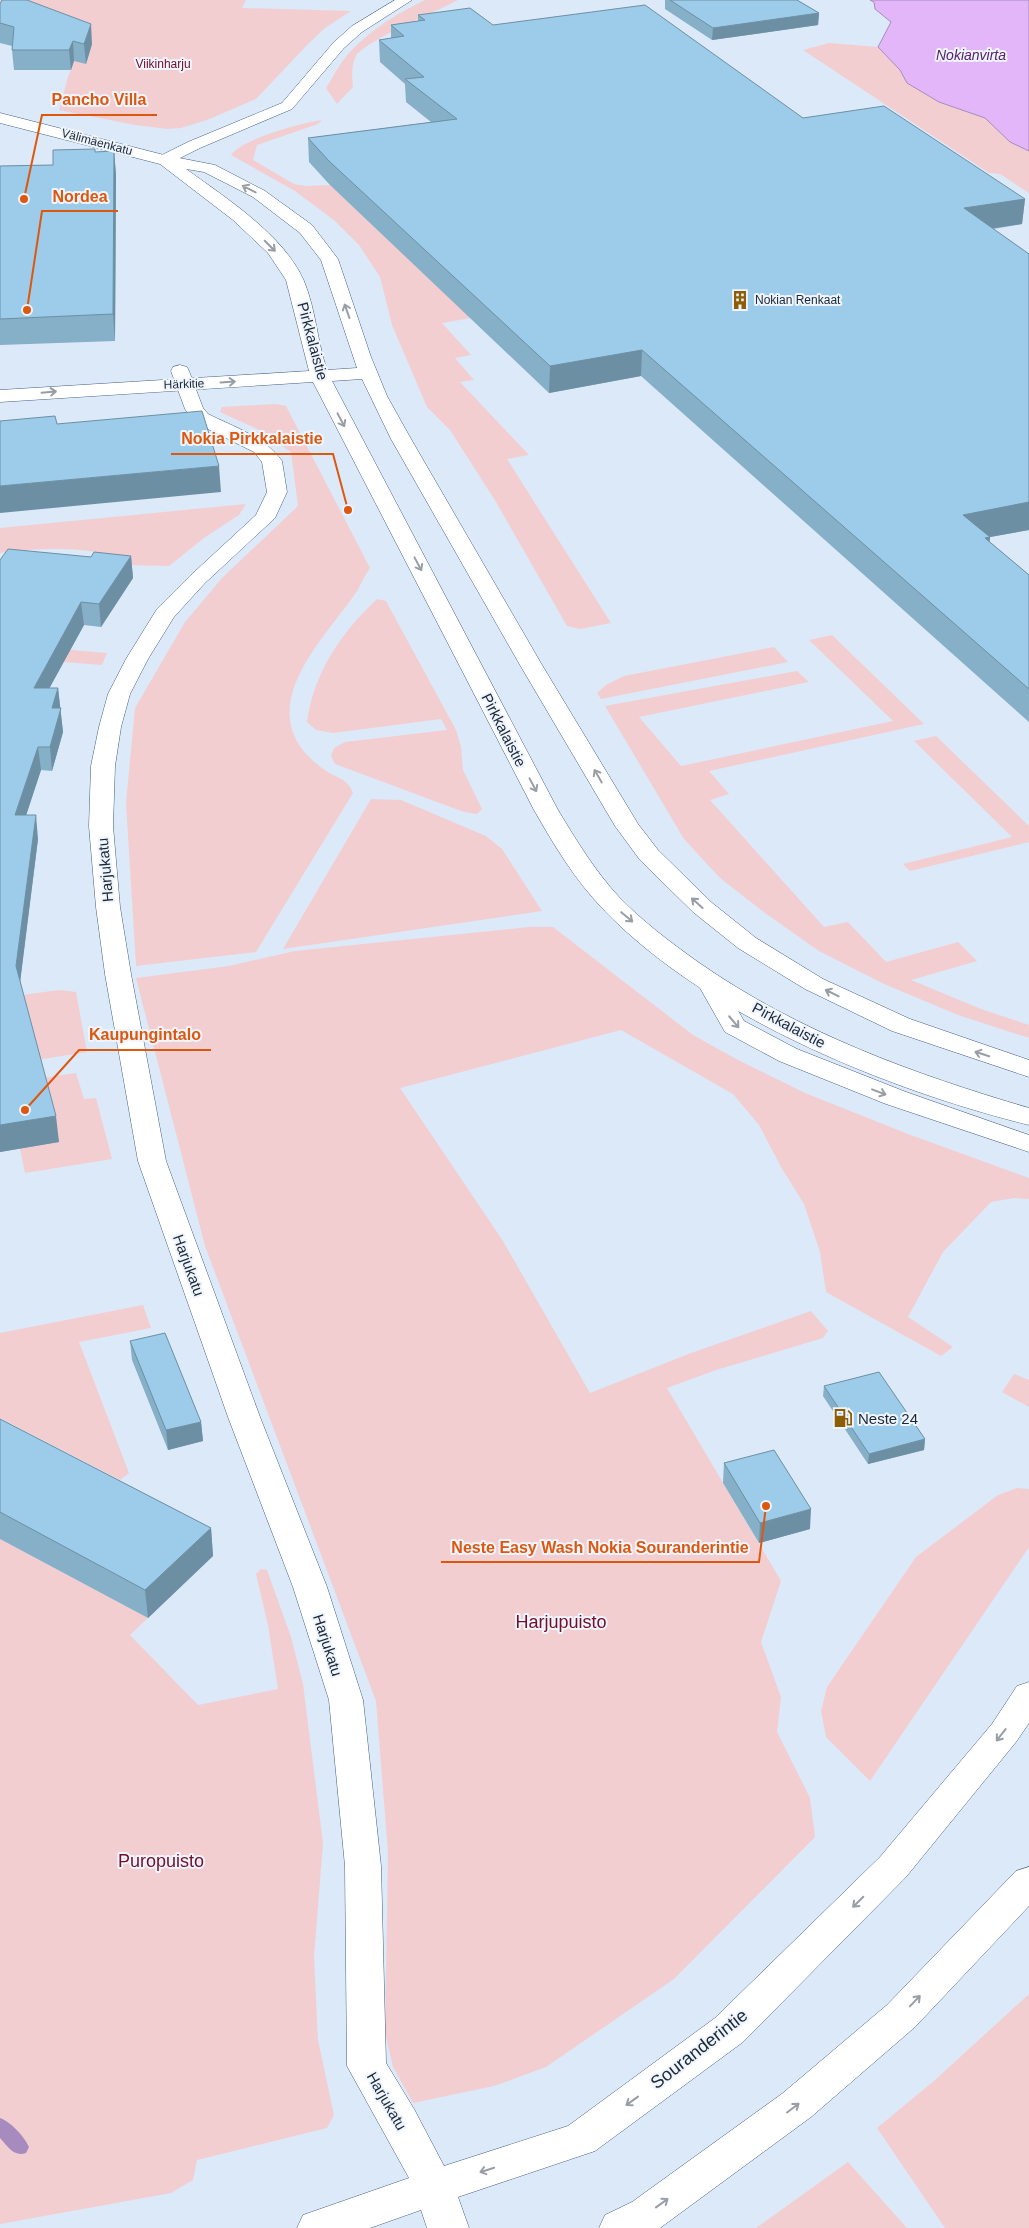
<svg xmlns="http://www.w3.org/2000/svg" width="1029" height="2228" viewBox="0 0 1029 2228" font-family="Helvetica,sans-serif">
<rect width="100%" height="100%" fill="#dce9f9"/>
<path fill="#f3ced0" d="M0 0H246L242 8 351 11 325 28 308 44 256 99 207 120 181 128 168 129 135 125 59 110 68 77 78 52 0 8Z
M425 0H458C438 11 365 41 356 56 351 66 352 76 353 87L337 104 326 88C334 76 340 62 350 52 371 29 397 14 425 0Z
M829 43 878 47 900 70 907 83 939 102 985 118 1010 142 1029 151V193L1000 174 989 173 803 50Z
M322 120 318 124 257 145 253 160 294 184 306 186 330 185 471 318 442 323 471 355 455 358 474 380 460 382 529 455 507 459 611 623 580 629 567 626 496 502 450 430 427 407 392 325 380 277 359 245 335 221 295 191 231 155C242 139 301 123 322 120Z
M276 404 286 406 370 568C365 575 361 584 357 591 330 632 264 693 300 746 305 754 317 765 325 770 337 779 347 777 353 793L256 952 136 966 126 803 135 708 185 622 222 578 298 506 291 452 259 430 220 412 222 407Z
M246 504 239 515 204 538 169 566 124 565C105 543 28 549 0 553V528Z
M377 599 386 601 456 730 461 747 463 770 482 809 477 814 464 812 335 764 331 756 334 748 345 742 447 730 441 719 333 733 316 730 307 722C314 672 341 633 377 599Z
M832 635 924 724 709 771 729 794 710 800 824 927 848 922 886 962 958 942 977 961 911 980 981 1009 1029 1025V1038L958 1015 884 984 819 951 765 913 720 878 684 839 605 706 797 671 809 682 639 717 681 766 893 721 809 640Z
M0 644 107 653 102 665 0 657Z
M774 647 788 662 601 699 597 693 606 685 624 676Z
M936 736 1029 826V842L910 871 903 864 1012 837 914 741Z
M371 799 401 800 486 836 502 849 542 911 283 949Z
M529 927H553L693 1035 738 1060 805 1093 908 1134 1029 1178V1199L1014 1198 991 1202 943 1252 908 1317 953 1347 941 1356 826 1292 820 1252 804 1204 781 1167 759 1125 733 1094 621 1030 400 1088 503 1241 590 1393 691 1353 811 1311 828 1331 823 1338 716 1370 667 1388 781 1581 761 1642 781 1697 777 1732 810 1798 815 1837 674 1979 546 2067 494 2086 413 2103 393 2067 385 2033 388 1853 376 1701 205 1246 136 978 229 966 295 951Z
M59 990 76 992 87 1052 37 1060 0 998Z
M76 1073 84 1099 96 1098 112 1159 25 1173 20 1148 42 1078Z
M143 1305 151 1328 79 1342 129 1473 120 1480 0 1418V1333Z
M1014 1374 1029 1380V1407L1002 1392Z
M1017 1488 1029 1489V1547L870 1781 826 1737 821 1711 827 1687 916 1557 998 1495Z
M0 1539 148 1618 130 1635 198 1705 278 1689 268 1625 256 1574 261 1569 267 1570 291 1637 303 1684 323 1843 314 1957 318 2040 334 2115 327 2128 197 2160 193 2180 171 2193 0 2224Z
M1029 1994V2228H945L877 2128 935 2080Z
M848 2162 907 2228H756Z"/>
<path fill="#e3b5f9" stroke="#a78bbf" d="M870 0H1029V151L1010 142 985 118 939 102 907 83 900 70 878 47 891 22 875 9 874 2Z"/>
<g fill="none" stroke-linecap="round" stroke-linejoin="round">
<path fill="#a78bbf" fill-rule="evenodd" d="M0 2118C11 2122 24 2136 29 2147L26 2153C14 2157 8 2147 0 2138Z"/>
<g stroke="#445f82" stroke-width="1">
<path id="minor" d="M395 0H412L362 32 344 48 292 109 200 148 170 163H158L156 160 158 157 188 142 282 103 334 42 352 26Z
M180 365 187 367 189 371 203 408 208 414C234 427 265 437 282 461L287 492 275 518 205 583 174 617 148 659 130 694 121 727 115 766 113 826 120 907 131 974 166 1161 260 1417 327 1587 363 1700 381 1866 386 2063 414 2109 444 2166 568 2126 715 2018 880 1857 992 1724 1017 1686 1029 1682V1723L1016 1742 906 1877 743 2042 595 2151 458 2197 469 2228H427L421 2210 370 2228H297L303 2215 409 2178 347 2066 345 1866 329 1700 293 1587 228 1417 138 1161 105 974 96 907 89 826 91 766 99 727 108 694 126 659 157 609 191 575 256 515 267 492 262 462 254 452 194 422 185 409 171 371 173 367Z
M709 973 718 976 744 1021 797 1049 906 1092 1029 1135V1152L886 1104 779 1061 725 1032 696 981 700 976Z
M1029 1867V1906L915 2027 811 2117 660 2228H599L605 2215 632 2202 783 2093 887 2005 1016 1871Z"/>
</g>
<g stroke="#445f82" stroke-width="1">
<path id="major" d="M0 113 164 155 215 165 265 191 312 225 338 259 371 357 387 396 411 439 542 665 638 824 658 850 711 902 756 938 823 979 910 1019 1029 1060V1077L892 1031 805 989 738 948 693 912 640 860 615 826 520 665 391 439 362 379 332 381 558 810C576 840 595 871 619 897 642 921 670 942 698 962 798 1032 913 1074 1029 1108V1125C888 1090 705 1016 603 909 575 880 554 845 534 810L313 382 0 402V390L309 371 286 280 268 253 233 220 160 164 0 123ZM186 169 204 172 253 197 300 233 321 260 357 368 327 370C317 341 316 310 304 281 284 235 226 198 186 169Z"/>
</g>
<use href="#minor" fill="#fff" fill-rule="evenodd"/>
<use href="#major" fill="#fff" fill-rule="evenodd"/>
</g>
<path fill="#86afc8" d="M665 0H797L819 13 818 25 712 40 665 9Z
M0 4 92 44 86 64 74 61 71 70H14L12 50V46L0 43Z
M418 15 493 25 803 118 1025 199 1022 224 993 229 1029 254V530L990 537V542L1029 575V722L641 376 549 393 330 185 309 162 308 138 431 122 406 102 405 84 380 62 379 40 391 38V25L418 21Z
M114 151 116 175 115 341 0 345V166L53 165 95 152Z
M131 556 133 578 101 627 84 625 49 688H58L63 732 52 771 41 770 26 815 38 839 20 981 59 1142 0 1152V560Z
M130 1341 201 1422 203 1441 168 1450 132 1360Z
M824 1386 925 1439 924 1450 868 1464 823 1396Z
M0 1419 211 1528 213 1556 148 1618 0 1539Z
M724 1463 810 1529 759 1543 723 1483Z"/>
<path fill="#6d8fa3" d="M819 13 818 25 712 40 713 28Z
M91 24 92 44 86 64 84 44Z
M73 41 74 61 71 70 69 50Z
M114 151 116 175 115 341 113 314Z
M1025 199 1022 224 962 233 964 208Z
M642 350 641 376 549 393 550 366Z
M219 466 221 492 0 513V486Z
M1029 502V530L990 537 987 566 963 515Z
M131 556 133 578 101 627 99 604Z
M81 602 84 625 37 711 34 688Z
M58 688 63 732 52 771 50 747 52 708Z
M38 747 41 770 18 840 15 815Z
M36 815 38 839 19 991 16 966Z
M56 1116 59 1142 0 1152V1125Z
M201 1422 203 1441 168 1450 166 1430Z
M925 1439 924 1450 868 1464 869 1454Z
M811 1509 810 1529 759 1543 760 1523Z
M211 1528 213 1556 148 1618 145 1590Z"/>
<path fill="#9ccce9" stroke="#6d8fa3" d="M2 0H27L91 24 84 44 73 41 69 50H12L14 27 0 23V4Z
M670 0H797L819 13 713 28Z
M645 5 803 118 884 106 1025 199 964 208 1029 254V502L963 515 990 537 985 538 1029 575V689L642 350 550 366 329 161 308 138 457 119 405 79 424 77 379 40 404 36 391 25 425 20 418 15 470 8 493 25Z
M95 149V152L114 151 113 314 0 319V166L53 165V150Z
M202 411 219 466 0 486V421L55 416 57 424Z
M8 549 91 557 94 552 131 556 99 604 81 602 34 688H58L52 708H61L50 747H38L15 815H36L16 966 56 1116 0 1125V560Z
M165 1333 201 1422 166 1430 130 1341Z
M879 1372 925 1439 869 1454 824 1386Z
M0 1419 211 1528 145 1590 0 1512Z
M774 1450 811 1509 760 1523 724 1463Z"/>
<defs><path id="oneway-shaft" d="M-6 0H5M1.5-3L5.5 0L1.5 3" fill="none" stroke-width="1.6" stroke-linecap="round" stroke-linejoin="round" transform="scale(1.25)"/></defs>
<g stroke="#999ea5">
<use href="#oneway-shaft" transform="translate(249 189) rotate(-153)"/>
<use href="#oneway-shaft" transform="translate(270 246) rotate(45)"/>
<use href="#oneway-shaft" transform="translate(347 311) rotate(-109)"/>
<use href="#oneway-shaft" transform="translate(228 382) rotate(-4)"/>
<use href="#oneway-shaft" transform="translate(49 392) rotate(-5)"/>
<use href="#oneway-shaft" transform="translate(341 420) rotate(62)"/>
<use href="#oneway-shaft" transform="translate(418 564) rotate(62)"/>
<use href="#oneway-shaft" transform="translate(598 776) rotate(-120)"/>
<use href="#oneway-shaft" transform="translate(533 785) rotate(62)"/>
<use href="#oneway-shaft" transform="translate(697 903) rotate(-138)"/>
<use href="#oneway-shaft" transform="translate(627 917) rotate(40)"/>
<use href="#oneway-shaft" transform="translate(832 993) rotate(-154)"/>
<use href="#oneway-shaft" transform="translate(734 1022) rotate(50)"/>
<use href="#oneway-shaft" transform="translate(982 1054) rotate(-162)"/>
<use href="#oneway-shaft" transform="translate(879 1092) rotate(21)"/>
<use href="#oneway-shaft" transform="translate(1001 1735) rotate(128)"/>
<use href="#oneway-shaft" transform="translate(858 1902) rotate(135)"/>
<use href="#oneway-shaft" transform="translate(915 2001) rotate(-46)"/>
<use href="#oneway-shaft" transform="translate(632 2101) rotate(144)"/>
<use href="#oneway-shaft" transform="translate(793 2108) rotate(-37)"/>
<use href="#oneway-shaft" transform="translate(487 2170) rotate(162)"/>
<use href="#oneway-shaft" transform="translate(662 2203) rotate(-36)"/>
</g>
<defs>
<g id="building-bare" transform="scale(1.5)"><path d="M-4-6H4V6H1V3H-1V6H-4ZM-2.5-4.3h1.7v1.8h-1.7ZM.8-4.3h1.7v1.8H.8ZM-2.5-1h1.7V.8h-1.7ZM.8-1h1.7V.8H.8Z" fill="#8d5e06" stroke="#eff5fd" stroke-width="2.5" paint-order="stroke"/></g>
<g id="fuel-bare" transform="scale(1.5)"><path d="M-5.5-6h7V0h2V4h1.3V-2.5L3-4.5l.8-.8L6-3V5H2.5V1h-1V6h-7ZM-4.2-4.7v3.2H.2V-4.7Z" fill="#8d5e06" stroke="#eff5fd" stroke-width="2.5" paint-order="stroke"/></g>
</defs>
<g fill-rule="evenodd">
<use href="#building-bare" x="740" y="300"/>
<use href="#fuel-bare" x="843" y="1418"/>
</g>
<g text-anchor="middle" dominant-baseline="central" stroke-width="4" stroke-linejoin="round" paint-order="stroke">
<g font-size="12" fill="#740d27" stroke="#eff5fd">
<text x="163" y="64">Viikinharju</text>
</g>
<g font-size="12" fill="#1c2837" stroke="#eff5fd">
<text transform="translate(97 142) rotate(15)">Välimäenkatu</text>
<text transform="translate(184 384) rotate(-2)">Härkitie</text>
</g>
<g font-size="12" fill="#1c2837" stroke="#eff5fd" text-anchor="start">
<text x="755" y="300">Nokian Renkaat</text>
</g>
<g font-size="14" font-style="italic" fill="#58216f" stroke="#eff5fd">
<text x="971" y="55">Nokianvirta</text>
</g>
<g font-size="15" fill="#1c2837" stroke="#eff5fd">
<text transform="translate(313 341) rotate(75)">Pirkkalaistie</text>
<text transform="translate(504 730) rotate(63)">Pirkkalaistie</text>
<text transform="translate(105 870) rotate(-95)">Harjukatu</text>
<text transform="translate(789 1025) rotate(28)">Pirkkalaistie</text>
<text transform="translate(189 1265) rotate(70)">Harjukatu</text>
<text transform="translate(328 1645) rotate(72)">Harjukatu</text>
<text transform="translate(387 2101) rotate(60)">Harjukatu</text>
</g>
<g font-size="15" fill="#1c2837" stroke="#eff5fd" text-anchor="start">
<text x="858" y="1418">Neste 24</text>
</g>
<g font-size="18" fill="#740d27" stroke="#eff5fd">
<text x="561" y="1622">Harjupuisto</text>
<text x="161" y="1861">Puropuisto</text>
</g>
<g font-size="18" fill="#1c2837" stroke="#eff5fd">
<text transform="translate(699 2049) rotate(-38)">Souranderintie</text>
</g>
</g>
<path fill="none" stroke="#de570e" stroke-width="2" d="M24 199L42 115H157M27 310L42 211H118M348 510L333 454H171M25 1110L79 1050H211M766 1506L759 1562H441"/>
<g fill="#de570e" stroke="#eff5fd" stroke-width="2">
<circle cx="24" cy="199" r="5"/>
<circle cx="27" cy="310" r="5"/>
<circle cx="348" cy="510" r="5"/>
<circle cx="25" cy="1110" r="5"/>
<circle cx="766" cy="1506" r="5"/>
</g>
<g font-size="16" text-anchor="middle" font-weight="bold" fill="#de570e" stroke="#eff5fd" stroke-width="4" stroke-linejoin="round" paint-order="stroke">
<text x="99" y="105">Pancho Villa</text>
<text x="80" y="202">Nordea</text>
<text x="252" y="444">Nokia Pirkkalaistie</text>
<text x="145" y="1040">Kaupungintalo</text>
<text x="600" y="1553">Neste Easy Wash Nokia Souranderintie</text>
</g>
</svg>
